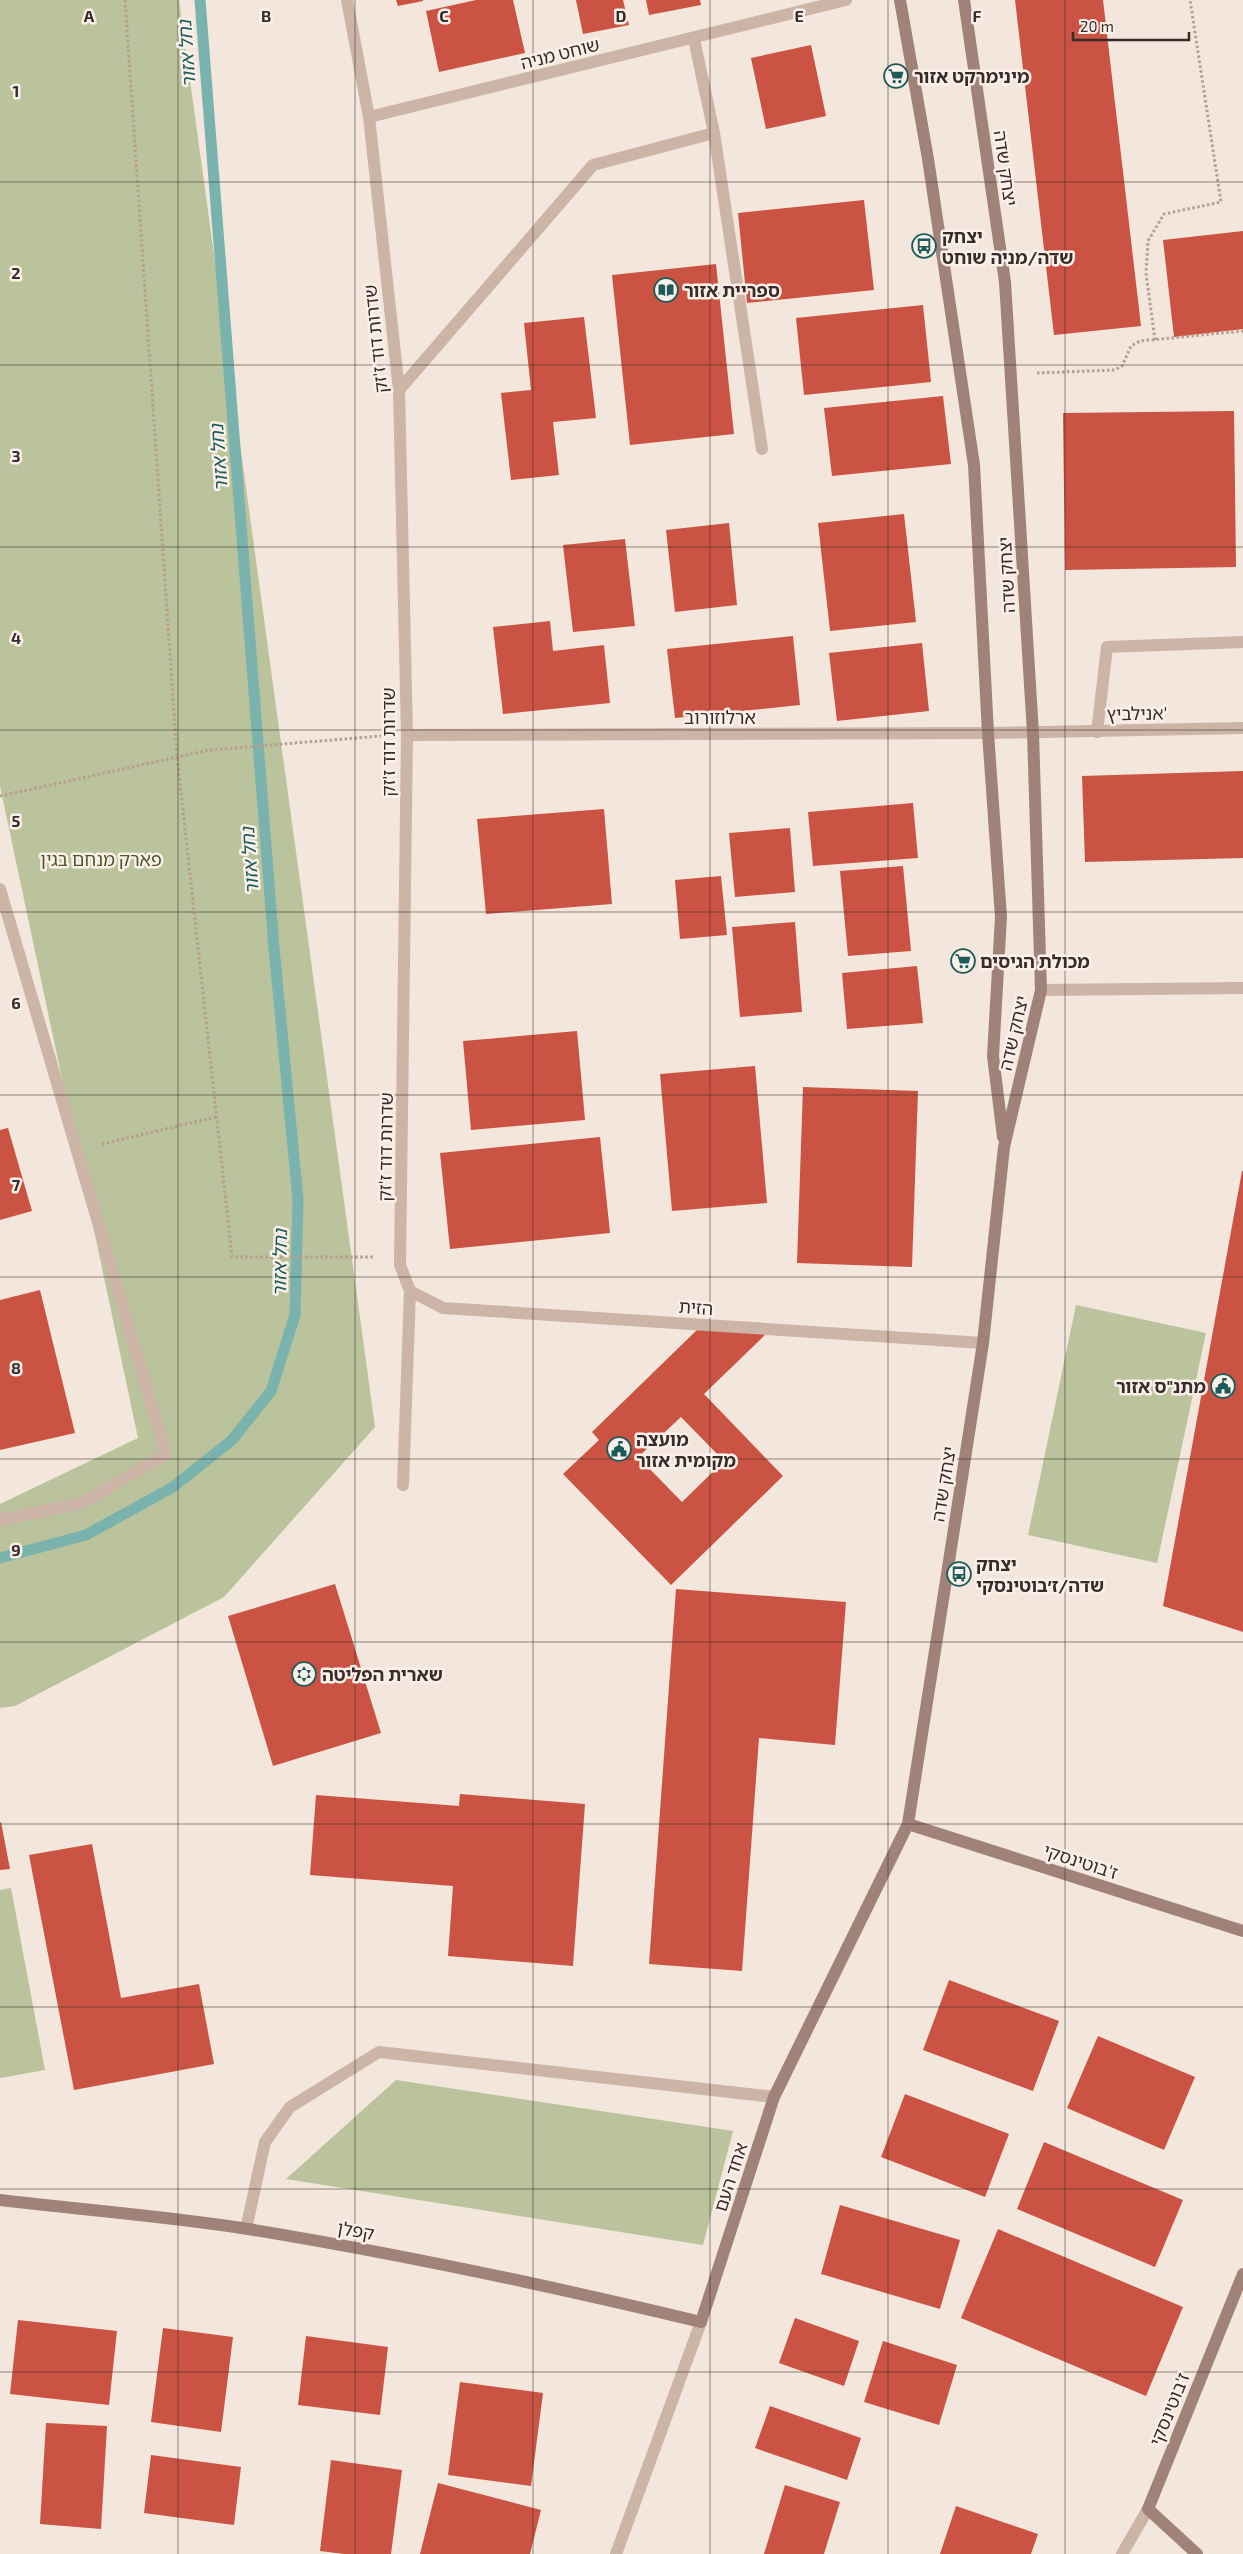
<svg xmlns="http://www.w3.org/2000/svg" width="1243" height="2554" viewBox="0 0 1243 2554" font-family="'Exo 2','Noto Sans Hebrew',sans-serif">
<rect width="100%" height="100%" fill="#f3e6dc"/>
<path fill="#bac39b" d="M0 0H179L375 1427 224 1597 15 1706 0 1708V1504L138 1438 0 786Z
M1076 1305 1206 1333 1157 1563 1028 1535Z
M11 1888 45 2070 0 2078V1890Z
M396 2080 733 2131 703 2245 286 2179Z"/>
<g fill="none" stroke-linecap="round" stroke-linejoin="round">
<path stroke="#7ab2ad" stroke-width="11" d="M0 1558 86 1535 173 1487 232 1440 271 1391 295 1315 298 1200 274 948 200 0"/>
</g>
<path fill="#cb5343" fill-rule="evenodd" d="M396 0H423V1L398 6Z
M476 0H513L525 53 439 72 426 11Z
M576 0H623L629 25 583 34Z
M646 0H700L701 5 649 15Z
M1015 0H1103L1141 326 1054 335Z
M811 45 826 116 766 129 751 58Z
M864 200 874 290 747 303 738 213Z
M1243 231V329L1174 337 1163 240Z
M716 264 734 434 630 445 612 275Z
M923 305 931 382 804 395 796 318Z
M584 317 596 418 553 422 559 475 511 480 501 393 531 390 524 323Z
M943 396 951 464 832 476 824 408Z
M1234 411 1236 567 1065 570 1063 413Z
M904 514 916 622 830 631 818 523Z
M729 523 737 605 675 612 666 530Z
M625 539 635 626 573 632 563 545Z
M550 621 553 651 604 645 610 703 503 714 493 627Z
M793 636 800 705 675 718 667 649Z
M922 643 929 711 837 721 829 653Z
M1243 771V858L1085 862 1082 776Z
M913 803 918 858 813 866 808 812Z
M604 809 612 904 486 914 477 819Z
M790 828 795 892 735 897 729 833Z
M903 866 911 951 848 956 840 871Z
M721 876 727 935 680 939 675 880Z
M795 922 802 1012 740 1017 732 927Z
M917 966 923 1023 847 1029 842 973Z
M577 1031 585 1120 471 1130 463 1041Z
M755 1066 767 1203 672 1211 660 1074Z
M803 1087 918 1091 912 1267 797 1263Z
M8 1128 32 1211 0 1220V1130Z
M600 1137 610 1233 450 1249 440 1153Z
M1242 1171H1243V1632L1163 1606Z
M40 1290 75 1433 0 1450V1300Z
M700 1327 768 1332 704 1394 783 1476 671 1585 563 1474 599 1440 592 1432ZM681 1417 724 1461 682 1502 638 1457Z
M335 1584 381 1733 273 1766 228 1616Z
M676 1589 846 1602 835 1745 759 1738 742 1971 649 1964Z
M460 1794 585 1804 573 1966 448 1956 453 1886 310 1875 316 1795 459 1806Z
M1 1822 10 1869 0 1870V1823Z
M92 1844 121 1998 199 1984 214 2064 74 2090 29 1855Z
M949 1980 1059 2021 1033 2091 923 2050Z
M1098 2036 1195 2077 1164 2150 1067 2108Z
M905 2094 1009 2134 985 2197 881 2157Z
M1044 2142 1183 2200 1155 2267 1017 2209Z
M840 2205 960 2240 940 2309 821 2274Z
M998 2229 1183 2307 1146 2396 961 2318Z
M795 2318 859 2341 844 2386 779 2363Z
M18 2320 117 2331 109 2405 10 2394Z
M163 2328 233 2337 221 2432 151 2422Z
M306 2336 388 2347 380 2415 298 2405Z
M883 2341 957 2365 939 2425 864 2402Z
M460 2382 543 2393 531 2486 448 2475Z
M770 2406 861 2438 847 2480 755 2448Z
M46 2423 107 2426 101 2529 40 2524Z
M151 2455 241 2467 234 2525 144 2513Z
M331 2460 402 2470 391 2554H344L320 2551Z
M438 2483 541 2510 530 2554H420Z
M785 2485 840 2502 824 2554H764Z
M956 2506 1038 2534 1031 2554H940Z"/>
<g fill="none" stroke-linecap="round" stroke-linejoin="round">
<path stroke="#b89d91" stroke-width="3" stroke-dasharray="2.5 2.5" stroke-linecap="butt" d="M125 0 177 756 232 1257H374
M1155 340 1146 273 1148 241 1164 214 1221 202 1190 0
M1037 373 1115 370 1122 366 1131 346 1140 341 1243 331
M0 796 209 750 381 736
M102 1144 216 1117"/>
<path stroke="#ccb4a7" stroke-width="12" d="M714 133 762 449
M399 390 593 165 714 133 694 39
M1097 732 1107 647 1243 642
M0 889 166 1454 82 1503 0 1520
M246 2229 265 2142 290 2107 379 2052 774 2097"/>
<path stroke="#ccb4a7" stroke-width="12" d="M347 0 369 117 399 390 407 735 400 1265 410 1291 403 1485
M369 117 846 0
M407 735 988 733 1243 728
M1041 990 1243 988
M410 1291 443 1308 983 1343
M616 2554 701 2322
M1122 2554 1148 2509"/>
<path stroke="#a08279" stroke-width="12" d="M900 0 928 159 974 465 988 733 1001 917 993 1056 1003 1137
M908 1824 1243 1931
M0 2200C83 2210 166 2216 248 2229 401 2254 551 2286 701 2322L774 2097 908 1824 983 1343 1004 1147 1041 990 1033 733 1005 282 964 0
M1197 2554 1148 2509 1243 2274"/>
</g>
<path fill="none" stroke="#382b28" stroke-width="1" stroke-opacity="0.55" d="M178 0V2554M355 0V2554M533 0V2554M710 0V2554M888 0V2554M1065 0V2554M0 182H1243M0 365H1243M0 547H1243M0 730H1243M0 912H1243M0 1095H1243M0 1277H1243M0 1459H1243M0 1642H1243M0 1824H1243M0 2007H1243M0 2189H1243M0 2372H1243"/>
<defs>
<g id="supermarket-ring" transform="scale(1.25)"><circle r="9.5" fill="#faf0e9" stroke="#1c5c58" stroke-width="1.5"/><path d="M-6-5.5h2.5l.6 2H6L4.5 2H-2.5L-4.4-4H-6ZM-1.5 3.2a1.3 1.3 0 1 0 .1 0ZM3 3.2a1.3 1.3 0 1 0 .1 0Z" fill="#1c5c58"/></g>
<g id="bus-ring" transform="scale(1.25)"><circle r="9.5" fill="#faf0e9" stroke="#1c5c58" stroke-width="1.5"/><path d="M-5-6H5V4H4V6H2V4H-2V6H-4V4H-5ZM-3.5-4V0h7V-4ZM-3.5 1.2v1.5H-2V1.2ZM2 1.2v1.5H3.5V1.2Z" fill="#1c5c58"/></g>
<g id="library-ring" transform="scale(1.25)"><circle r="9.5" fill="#faf0e9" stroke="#1c5c58" stroke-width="1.5"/><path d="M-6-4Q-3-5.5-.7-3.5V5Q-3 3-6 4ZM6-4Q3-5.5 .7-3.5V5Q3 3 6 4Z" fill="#1c5c58"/></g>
<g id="civic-ring" transform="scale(1.25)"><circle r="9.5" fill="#faf0e9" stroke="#1c5c58" stroke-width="1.5"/><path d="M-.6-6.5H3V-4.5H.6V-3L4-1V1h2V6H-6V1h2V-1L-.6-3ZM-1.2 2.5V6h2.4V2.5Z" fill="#1c5c58"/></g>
<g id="synagogue-ring" transform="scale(1.25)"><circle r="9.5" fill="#faf0e9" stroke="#1c5c58" stroke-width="1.5"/><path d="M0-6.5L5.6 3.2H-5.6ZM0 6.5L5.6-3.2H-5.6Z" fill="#1c5c58"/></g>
</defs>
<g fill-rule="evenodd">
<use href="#supermarket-ring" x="896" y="76"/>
<use href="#bus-ring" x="924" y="246"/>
<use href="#library-ring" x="666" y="290"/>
<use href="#supermarket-ring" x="963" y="961"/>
<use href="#civic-ring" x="1223" y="1386"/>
<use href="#civic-ring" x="619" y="1449"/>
<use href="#bus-ring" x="959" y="1574"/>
<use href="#synagogue-ring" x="304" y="1674"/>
</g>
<g text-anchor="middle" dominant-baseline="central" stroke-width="5" stroke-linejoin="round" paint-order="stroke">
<g font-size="18" fill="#382b28" stroke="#faf0e9">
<text transform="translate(560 53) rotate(-14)">שוחט מניה</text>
<text transform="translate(1006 168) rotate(82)">יצחק שדה</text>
<text transform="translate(375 339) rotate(-96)">שדרות דוד ז'זק</text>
<text transform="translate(1006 575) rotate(-93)">יצחק שדה</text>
<text transform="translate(1137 713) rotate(-1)">אנילביץ'</text>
<text x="720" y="717">ארלוזורוב</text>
<text transform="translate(388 742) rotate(-90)">שדרות דוד ז'זק</text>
<text transform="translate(1013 1033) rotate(-77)">יצחק שדה</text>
<text transform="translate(385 1147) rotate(-89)">שדרות דוד ז'זק</text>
<text transform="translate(696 1307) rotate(4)">הזית</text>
<text transform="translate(943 1484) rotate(-81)">יצחק שדה</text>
<text transform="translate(1081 1861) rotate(18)">ז'בוטינסקי</text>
<text transform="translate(730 2177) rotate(-72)">אחד העם</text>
<text transform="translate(356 2230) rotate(10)">קפלן</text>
<text transform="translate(1169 2409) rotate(-68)">ז'בוטינסקי</text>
</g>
<g font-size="18" font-weight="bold" fill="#382b28" stroke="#faf0e9" text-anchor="start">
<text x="914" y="76">מינימרקט אזור</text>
<text x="942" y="236">יצחק<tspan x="942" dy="21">שדה/מניה שוחט</tspan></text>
<text x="684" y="290">ספריית אזור</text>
<text x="980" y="961">מכולת הגיסים</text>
<text x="1206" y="1386" text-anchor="end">מתנ"ס אזור</text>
<text x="636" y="1439">מועצה<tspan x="636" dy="21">מקומית אזור</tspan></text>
<text x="976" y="1564">יצחק<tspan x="976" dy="21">שדה/ז׳בוטינסקי</tspan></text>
<text x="322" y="1674">שארית הפליטה</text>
</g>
<g font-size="18" fill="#4c582b" stroke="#faf0e9">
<text x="101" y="859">פארק מנחם בגין</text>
</g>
<g font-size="19" font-style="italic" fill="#1c5c58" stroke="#faf0e9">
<text transform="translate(186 54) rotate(-94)">נחל אזור</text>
<text transform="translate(218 458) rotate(-94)">נחל אזור</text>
<text transform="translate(249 861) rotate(-94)">נחל אזור</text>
<text transform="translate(279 1263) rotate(-89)">נחל אזור</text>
</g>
</g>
<g font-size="16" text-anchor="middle" font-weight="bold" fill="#382b28" stroke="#faf0e9" stroke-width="5" stroke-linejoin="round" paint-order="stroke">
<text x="89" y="22">A</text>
<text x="266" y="22">B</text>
<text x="444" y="22">C</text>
<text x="621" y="22">D</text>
<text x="799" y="22">E</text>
<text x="977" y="22">F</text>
<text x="16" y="97">1</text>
<text x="16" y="279">2</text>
<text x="16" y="462">3</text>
<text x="16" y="644">4</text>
<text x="16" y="827">5</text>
<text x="16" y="1009">6</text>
<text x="16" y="1191">7</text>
<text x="16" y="1374">8</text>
<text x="16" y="1556">9</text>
</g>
<path d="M1073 32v8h116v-8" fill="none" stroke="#382b28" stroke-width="2.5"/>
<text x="1080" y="32" font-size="15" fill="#382b28" stroke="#faf0e9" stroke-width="4" paint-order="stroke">20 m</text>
</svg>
